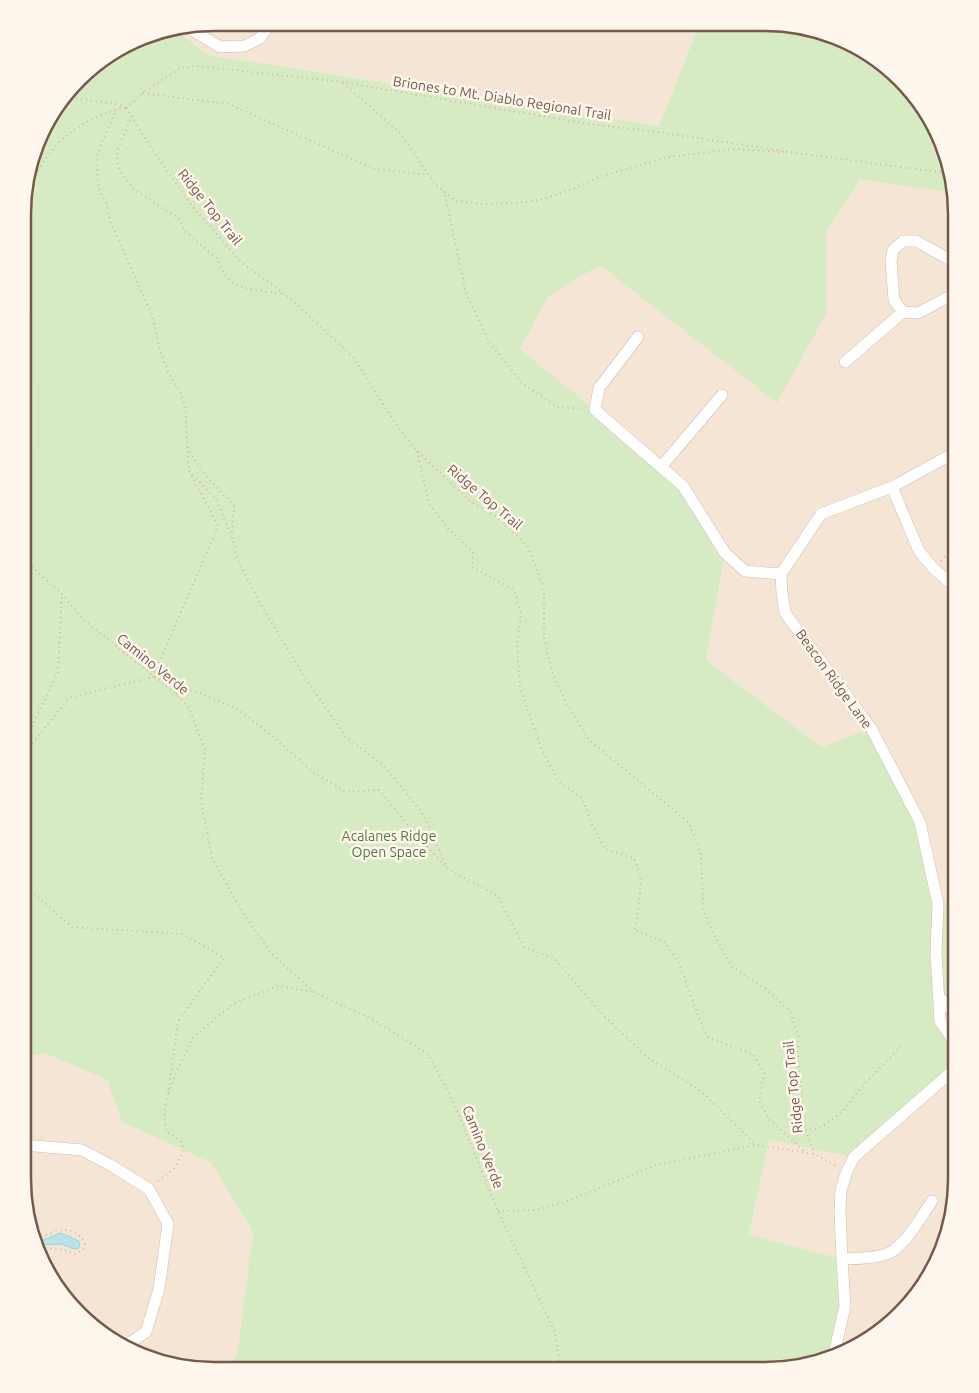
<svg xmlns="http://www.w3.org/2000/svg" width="979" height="1393" viewBox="0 0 979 1393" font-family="Ubuntu,sans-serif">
<rect width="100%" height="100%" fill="#fdf3e6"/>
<path fill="#f5e5d4" d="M215 23 699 24 659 126 209 55 174 29Z
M862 178 951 193 956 214V899L938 904 822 747 706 660 725 553 520 349 548 297 600 265 827 312 826 232Z
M45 1053 107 1080 122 1122 211 1163 253 1232 237 1355 225 1369H190L141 1356 98 1331 42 1263 23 1179V1057Z
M956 1068V1191L946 1240 924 1285 891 1323 849 1351 834 1354 749 1236 769 1140 854 1156Z"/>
<path fill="#d6ebc4" d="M699 24H790L838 37 881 62 937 130 951 193 861 179 826 232 827 312 777 403 600 265 548 297 520 349 595 410 683 486 725 553 706 660 822 747 871 728 920 822 938 904 956 899V1015L939 997 940 1021 956 1045V1068L854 1157 769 1140 749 1235 842 1259 845 1306 834 1354 765 1370 225 1369 237 1355 253 1232 211 1163 122 1122 107 1080 45 1053 23 1057 24 189 48 119 88 70 153 33 174 29 209 55 659 126Z"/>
<path fill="#bae3e8" stroke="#a0d3da" d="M61 1233 79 1241 80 1246 78 1249H74L61 1244 43 1245 41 1242 42 1240Z"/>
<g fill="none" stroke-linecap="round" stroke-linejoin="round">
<g stroke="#d2bcae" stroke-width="12">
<path id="minor" d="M481 26 482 23
M187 27 220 47 245 46 260 38 267 28
M956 293 918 313 903 312 894 300 891 261 893 250 903 241H916L956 263
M638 337 599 388 595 410 683 486 725 553 745 571 781 574
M845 362 903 312
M661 467 722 395
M892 487 919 551 934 569 956 588
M938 996 956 1015
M956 1045 940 1021 936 953 938 904 920 822 871 728 785 613 782 592 781 574 821 514 892 487 956 452
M23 1145 82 1150 112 1166 149 1189 168 1224 159 1289 146 1332 125 1346
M842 1259C855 1259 884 1258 894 1250 910 1238 921 1217 932 1201
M834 1354 845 1306 842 1259 840 1210 841 1190 847 1171 854 1157 956 1068"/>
</g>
<path stroke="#d9b3a0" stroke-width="2" stroke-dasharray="1 4" stroke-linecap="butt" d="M343 83 399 132 436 185 456 201 484 204 516 203 539 200 573 189 602 176 668 157 732 149 784 152
M143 93 228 104 375 169 428 175
M66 97 117 104 124 107
M126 108 154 152 192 206 241 262 290 298 354 358 395 423 417 451 470 501 504 522 528 547 544 589V637L553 675 567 704 589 740 689 823 701 853 703 909 713 932 731 966 766 989 790 1011 798 1037V1061L805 1130 815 1154
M126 108 143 93 180 68 198 66 342 82 583 123 665 133 796 153 947 173
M132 116 118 149 117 161 120 171 133 189 180 219 184 230 216 258 225 275 233 283 244 288 284 294
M445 195 466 293 490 343 521 382 557 407 583 409
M24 197C42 160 58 134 97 117 107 113 115 109 126 108
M188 447 199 468 234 506 232 533
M417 451 429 504 449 530 473 552 472 567 514 590 521 614 517 644 520 688 541 747 558 781 582 798 592 825 605 849 634 858 641 877 639 905 634 930 664 941 680 965 697 1013 708 1037 754 1055 764 1073 759 1101 769 1119 805 1152
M189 471 216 499 231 535 239 563 264 610 304 676 345 736 381 763 421 811 448 869 498 896 524 947 554 958 603 1015 647 1057 702 1092 756 1145
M24 554 35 570 62 594 84 620 176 694 189 708 205 750 201 801 212 858 244 915 274 956 314 992 374 1020 429 1055 453 1101 498 1211 555 1332 561 1370
M941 561 956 544
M176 694 192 690 239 710 269 733 314 773 346 792 379 790 418 837 446 867
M23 745 58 672 62 594
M23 755 69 698 153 677 218 526 189 471 185 406 181 393 168 372 161 354 152 315 110 221 107 205 99 188 96 162 100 146 117 109
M23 884 72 927 183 934 224 958 178 1021 167 1102
M169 1093 173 1080 193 1037 233 1004 278 986 314 992
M805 1130 820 1128 843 1111 858 1091 902 1045
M158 1181 175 1168 184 1150 181 1141 166 1131 164 1112 166 1102
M498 1211 535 1210 568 1201 653 1166 756 1145 815 1154 838 1167
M37 1239C54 1231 72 1222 85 1243L84 1248 76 1254 59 1249 38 1247"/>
<use href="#minor" stroke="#fff" stroke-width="11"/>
</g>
<g text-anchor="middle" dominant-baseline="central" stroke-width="5" stroke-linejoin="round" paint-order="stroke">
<g font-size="14" fill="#78584a" stroke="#fff7ed">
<text transform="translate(502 98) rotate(9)">Briones to Mt. Diablo Regional Trail</text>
<text transform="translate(210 207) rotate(51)">Ridge Top Trail</text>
<text transform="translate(485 497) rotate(40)">Ridge Top Trail</text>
<text transform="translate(153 664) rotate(39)">Camino Verde</text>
<text transform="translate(834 679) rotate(54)">Beacon Ridge Lane</text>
<text transform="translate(793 1087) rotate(-96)">Ridge Top Trail</text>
<text transform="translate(483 1147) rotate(68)">Camino Verde</text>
</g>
<g font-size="14" fill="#52783f" stroke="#fff7ed">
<text x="389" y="836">Acalanes Ridge<tspan x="389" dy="16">Open Space</tspan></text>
</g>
</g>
<path d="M0 0H979V1393H0ZM214 31H765A183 183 0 0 1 948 214V1179A183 183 0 0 1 765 1362H214A183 183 0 0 1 31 1179V214A183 183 0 0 1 214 31Z" fill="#fff7ed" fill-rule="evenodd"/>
<path fill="none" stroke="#78584a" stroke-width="2.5" d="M214 31H765A183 183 0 0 1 948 214V1179A183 183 0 0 1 765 1362H214A183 183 0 0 1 31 1179V214A183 183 0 0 1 214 31Z"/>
</svg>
